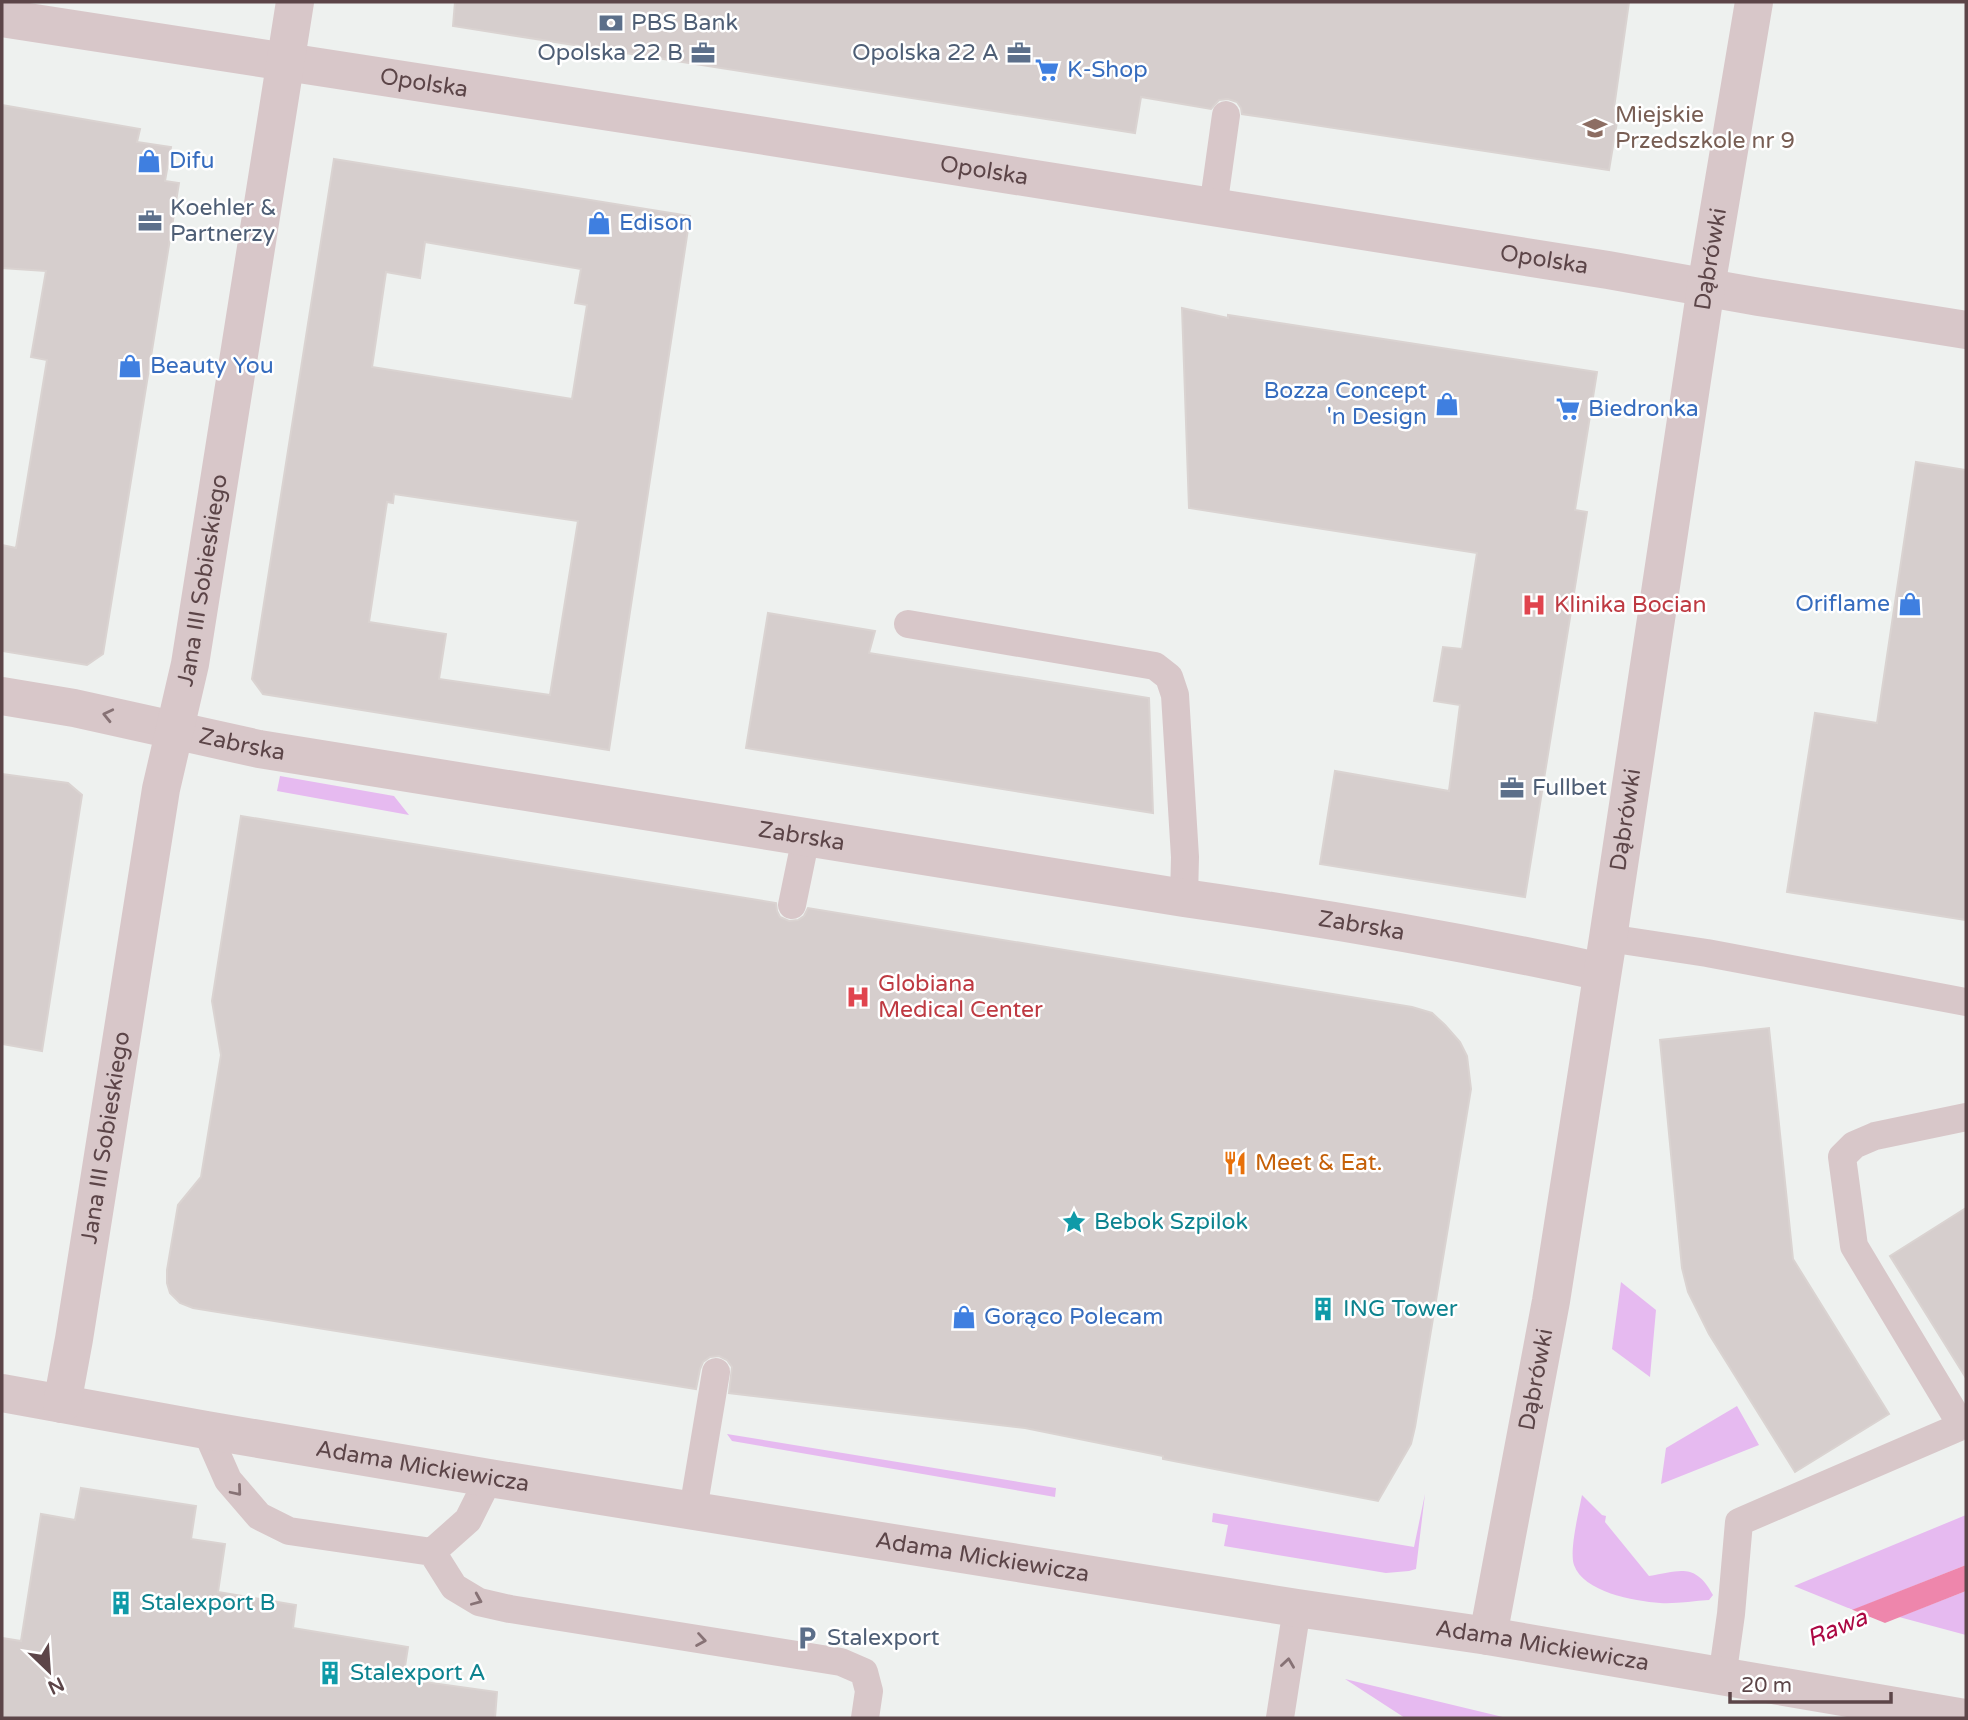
<svg xmlns="http://www.w3.org/2000/svg" width="1968" height="1720" viewBox="0 0 1968 1720" font-family="'Varela Round',sans-serif">
<rect width="100%" height="100%" fill="#eef1ef"/>
<path fill="#e6baf0" d="M280 776 394 796 409 815 277 791Z
M1621 1282 1656 1310 1650 1377 1612 1349Z
M1737 1406 1759 1445 1661 1484 1666 1448Z
M727 1434 1056 1488 1055 1497 732 1441Z
M1425 1494 1416 1569 1409 1571 1386 1573 1224 1546 1228 1525 1212 1522 1213 1513 1414 1547Z
M1582 1495 1602 1515 1606 1516 1605 1522 1649 1576C1680 1571 1695 1562 1713 1595L1709 1600C1693 1601 1676 1604 1660 1603 1634 1601 1583 1592 1574 1565 1569 1551 1579 1511 1582 1495Z
M1966 1515V1565L1853 1610 1794 1586Z
M1966 1591V1635L1899 1617Z
M1345 1679 1507 1718H1405Z"/>
<path fill="#ee86ac" d="M1966 1565V1591L1857 1634 1613 1718 1684 1676Z"/>
<path fill="#eef1ef" d="M1848 1608 1890 1625 1714 1696 1670 1718H1609L1611 1715 1641 1695 1682 1672Z"/>
<path fill="#d6cecd" stroke="#dad3d1" stroke-width="2" fill-rule="evenodd" d="M455 2H1629L1614 108 1619 110 1609 170 1242 114 1241 108 1237 102 1228 99 1219 100 1211 109 1141 97 1135 133 453 26Z
M2 105 140 129 137 142 171 147 165 181 179 183 103 654 87 665 2 651V545L16 548 47 360 31 357 46 271 2 268Z
M334 159 690 216 609 750 263 694 252 679ZM425 242 581 269 575 303 587 305 572 399 372 367 386 272 420 278ZM394 494 578 521 550 695 439 679 446 634 369 622 387 502 393 503Z
M1182 308 1228 318V315L1597 372 1575 510 1587 512 1525 897 1320 864 1335 771 1449 791 1460 705 1434 701 1443 647 1462 649 1477 553 1189 508Z
M1916 462 1966 470V920L1787 892 1815 713 1877 723Z
M768 613 875 631 869 653 1149 698 1153 813 746 748Z
M2 774 68 783 82 795 42 1051 2 1044Z
M241 816 776 903 777 911 780 917 789 921 798 920 804 916 808 908 1412 1007 1432 1013 1445 1025 1460 1042 1467 1056 1471 1089 1415 1427 1411 1444 1378 1501 1163 1459V1456L1025 1428 729 1393 732 1367 727 1360 719 1356 710 1357 703 1362 700 1369 696 1389 193 1308 180 1303 170 1293 167 1283V1270L178 1205 201 1177 221 1055 212 1001Z
M1769 1028 1793 1259 1889 1414 1795 1472 1709 1334 1688 1292 1682 1268 1660 1040Z
M1966 1208V1378L1890 1256Z
M81 1488 196 1506 191 1539 225 1544 218 1592 296 1605 293 1628 408 1647 403 1679 497 1692 495 1718H2V1638L21 1641 41 1514 75 1520Z"/>
<g fill="none" stroke-linecap="round" stroke-linejoin="round">
<path stroke="#d8c7c9" stroke-width="28" d="M1213 208 1226 115
M908 624 1155 666 1169 677 1175 695 1185 857 1184 898
M792 905 806 837
M1608 938 1707 953 1966 1002
M1962 1426 1854 1246 1842 1157 1854 1145 1875 1136 1966 1117
M206 1430 228 1480 259 1516 289 1531 432 1552 468 1520 489 1478
M693 1510 716 1372
M432 1552 454 1587 479 1602 510 1609 841 1662 864 1672 869 1691 865 1718
M1722 1678 1731 1614 1739 1522 1966 1424
M1280 1718 1297 1608"/>
<g stroke="#d8c7c9" stroke-width="38">
<path id="s1" d="M2 18 759 135 1608 270 1759 297 1966 330"/>
<path id="s2" d="M2 696 74 708 259 749 1184 898C1324 918 1464 942 1602 972"/>
<path id="s3" d="M2 1393 206 1430 489 1478 1297 1608 1488 1636 1965 1718"/>
<path id="s4" d="M62 1404 74 1339 161 789 190 664 295 2"/>
<path id="s5" d="M1488 1636 1551 1301 1608 938 1706 287 1754 2"/>
</g>
</g>
<defs><path id="oneway-chevron" d="M-2-3.5L2.5 0L-2 3.5" fill="none" stroke-width="1.6" stroke-linecap="round" stroke-linejoin="round" transform="scale(1.75)"/></defs>
<g stroke="#877275">
<use href="#oneway-chevron" transform="translate(108 715) rotate(-167)"/>
<use href="#oneway-chevron" transform="translate(237 1491) rotate(50)"/>
<use href="#oneway-chevron" transform="translate(477 1600) rotate(23)"/>
<use href="#oneway-chevron" transform="translate(701 1640) rotate(9)"/>
<use href="#oneway-chevron" transform="translate(1288 1663) rotate(-82)"/>
</g>
<defs>
<g id="bank-bare" transform="scale(1.89)"><path d="M-6-4H6V4H-6ZM0-2.3a2.3 2.3 0 1 0 0 4.6a2.3 2.3 0 1 0 0-4.6Z" fill="#5c6f8a" stroke="#fff" stroke-width="2.5" paint-order="stroke"/></g>
<g id="office-bare" transform="scale(1.89)"><path d="M-6-3h4V-5.5h4V-3h4V5H-6ZM-1-4.5V-3h2v-1.5ZM-6 0V1H6V0Z" fill="#5c6f8a" stroke="#fff" stroke-width="2.5" paint-order="stroke"/></g>
<g id="supermarket-bare" transform="scale(1.89)"><path d="M-6-5.5h2.5l.6 2H6L4.5 2H-2.5L-4.4-4H-6ZM-1.5 3.2a1.3 1.3 0 1 0 .1 0ZM3 3.2a1.3 1.3 0 1 0 .1 0Z" fill="#3f7fe0" stroke="#fff" stroke-width="2.5" paint-order="stroke"/></g>
<g id="school-bare" transform="scale(1.89)"><path d="M0-5L7-2L0 1L-7-2ZM-4 1L0 2.5L4 1V4Q0 6-4 4Z" fill="#8d6e63" stroke="#fff" stroke-width="2.5" paint-order="stroke"/></g>
<g id="shop-bare" transform="scale(1.89)"><path d="M-5-2.5h2.3a2.7 3.5 0 0 1 5.4 0H5L5.5 6h-11ZM-1.5-2.5h3a1.5 2.3 0 0 0-3 0Z" fill="#3f7fe0" stroke="#fff" stroke-width="2.5" paint-order="stroke"/></g>
<g id="hospital-bare" transform="scale(1.89)"><path d="M-5-5h3v3.5h4V-5h3V5h-3V1.5h-4V5h-3Z" fill="#e0444e" stroke="#fff" stroke-width="2.5" paint-order="stroke"/></g>
<g id="restaurant-bare" transform="scale(1.89)"><path d="M-5-6h1v4h1v-4h1v4h1v-4h1v5L-1.5 .5V6h-2V.5L-5-1ZM5-6V6H3V1.5H1.5Q1.5-4 5-6Z" fill="#e8710a" stroke="#fff" stroke-width="2.5" paint-order="stroke"/></g>
<g id="sight-bare" transform="scale(1.89)"><path d="M0-6L1.8-2.2L6-1.7L2.9 1.2L3.7 5.4L0 3.3L-3.7 5.4L-2.9 1.2L-6-1.7L-1.8-2.2Z" fill="#0f9aa8" stroke="#fff" stroke-width="2.5" paint-order="stroke"/></g>
<g id="building-bare" transform="scale(1.89)"><path d="M-4-6H4V6H1V3H-1V6H-4ZM-2.5-4.3h1.7v1.8h-1.7ZM.8-4.3h1.7v1.8H.8ZM-2.5-1h1.7V.8h-1.7ZM.8-1h1.7V.8H.8Z" fill="#0f9aa8" stroke="#fff" stroke-width="2.5" paint-order="stroke"/></g>
<g id="parking-bare" transform="scale(1.89)"><path d="M-3.5-5.5H1a3.5 3.5 0 0 1 0 7H-1V5.5H-3.5ZM-1-3.4V-.6H.8a1.4 1.4 0 0 0 0-2.8Z" fill="#5c6f8a" stroke="#fff" stroke-width="2.5" paint-order="stroke"/></g>
</defs>
<g fill-rule="evenodd">
<use href="#bank-bare" x="611" y="23"/>
<use href="#office-bare" x="703" y="53"/>
<use href="#office-bare" x="1019" y="53"/>
<use href="#supermarket-bare" x="1047" y="70"/>
<use href="#school-bare" x="1595" y="128"/>
<use href="#shop-bare" x="149" y="161"/>
<use href="#office-bare" x="150" y="221"/>
<use href="#shop-bare" x="599" y="223"/>
<use href="#shop-bare" x="130" y="366"/>
<use href="#shop-bare" x="1447" y="404"/>
<use href="#supermarket-bare" x="1568" y="409"/>
<use href="#shop-bare" x="1910" y="604"/>
<use href="#hospital-bare" x="1534" y="605"/>
<use href="#office-bare" x="1512" y="788"/>
<use href="#hospital-bare" x="858" y="997"/>
<use href="#restaurant-bare" x="1235" y="1163"/>
<use href="#sight-bare" x="1074" y="1222"/>
<use href="#building-bare" x="1323" y="1309"/>
<use href="#shop-bare" x="964" y="1317"/>
<use href="#building-bare" x="121" y="1603"/>
<use href="#parking-bare" x="807" y="1638"/>
<use href="#building-bare" x="330" y="1673"/>
</g>
<g text-anchor="middle" dominant-baseline="central" stroke-width="5" stroke-linejoin="round" paint-order="stroke">
<g font-size="23" fill="#4e5e75" stroke="#fff" text-anchor="start">
<text x="631" y="23">PBS Bank</text>
<text x="683" y="53" text-anchor="end">Opolska 22 B</text>
<text x="999" y="53" text-anchor="end">Opolska 22 A</text>
<text x="170" y="208">Koehler &amp;<tspan x="170" dy="26">Partnerzy</tspan></text>
<text x="1532" y="788">Fullbet</text>
<text x="827" y="1638">Stalexport</text>
</g>
<g font-size="23" fill="#366cbe" stroke="#fff" text-anchor="start">
<text x="1067" y="70">K-Shop</text>
<text x="169" y="161">Difu</text>
<text x="619" y="223">Edison</text>
<text x="150" y="366">Beauty You</text>
<text x="1427" y="391" text-anchor="end">Bozza Concept<tspan x="1427" dy="26">'n Design</tspan></text>
<text x="1588" y="409">Biedronka</text>
<text x="1890" y="604" text-anchor="end">Oriflame</text>
<text x="984" y="1317">Gorąco Polecam</text>
</g>
<g font-size="23" fill="#5c4548" stroke="#fff">
<text stroke="none"><textPath href="#s1" startOffset="427">Opolska</textPath></text>
<text stroke="none"><textPath href="#s1" startOffset="994">Opolska</textPath></text>
<text stroke="none"><textPath href="#s5" startOffset="1395">Dąbrówki</textPath></text>
<text stroke="none"><textPath href="#s1" startOffset="1561">Opolska</textPath></text>
<text stroke="none"><textPath href="#s4" startOffset="836">Jana III Sobieskiego</textPath></text>
<text stroke="none"><textPath href="#s2" startOffset="245">Zabrska</textPath></text>
<text stroke="none"><textPath href="#s5" startOffset="828">Dąbrówki</textPath></text>
<text stroke="none"><textPath href="#s2" startOffset="812">Zabrska</textPath></text>
<text stroke="none"><textPath href="#s2" startOffset="1379">Zabrska</textPath></text>
<text stroke="none"><textPath href="#s4" startOffset="270">Jana III Sobieskiego</textPath></text>
<text stroke="none"><textPath href="#s5" startOffset="261">Dąbrówki</textPath></text>
<text stroke="none"><textPath href="#s3" startOffset="427">Adama Mickiewicza</textPath></text>
<text stroke="none"><textPath href="#s3" startOffset="994">Adama Mickiewicza</textPath></text>
<text stroke="none"><textPath href="#s3" startOffset="1561">Adama Mickiewicza</textPath></text>
</g>
<g font-size="23" fill="#785e54" stroke="#fff" text-anchor="start">
<text x="1615" y="115">Miejskie<tspan x="1615" dy="26">Przedszkole nr 9</tspan></text>
</g>
<g font-size="23" fill="#be3a42" stroke="#fff" text-anchor="start">
<text x="1554" y="605">Klinika Bocian</text>
<text x="878" y="984">Globiana<tspan x="878" dy="26">Medical Center</tspan></text>
</g>
<g font-size="23" fill="#c56008" stroke="#fff" text-anchor="start">
<text x="1255" y="1163">Meet &amp; Eat.</text>
</g>
<g font-size="23" fill="#0d838f" stroke="#fff" text-anchor="start">
<text x="1094" y="1222">Bebok Szpilok</text>
<text x="1343" y="1309">ING Tower</text>
<text x="141" y="1603">Stalexport B</text>
<text x="350" y="1673">Stalexport A</text>
</g>
<g font-size="24" font-style="italic" fill="#ac0843" stroke="#fff">
<text transform="translate(1837 1628) rotate(-22)">Rawa</text>
</g>
</g>
<rect width="1968" height="1720" fill="none" stroke="#5c4548" stroke-width="7"/>
<g transform="translate(49 1671) rotate(155)" stroke="#ffffff" stroke-width="5" paint-order="stroke">
<path d="M0-5L12 26L0 18L-12 26Z" fill="#5c4548"/>
<text y="-10" font-size="19" font-weight="bold" text-anchor="middle" fill="#5c4548">N</text>
</g>
<path d="M1730 1692v10h161v-10" fill="none" stroke="#5c4548" stroke-width="3.5"/>
<text x="1741" y="1692" font-size="21" fill="#5c4548" stroke="#ffffff" stroke-width="5" paint-order="stroke">20 m</text>
</svg>
